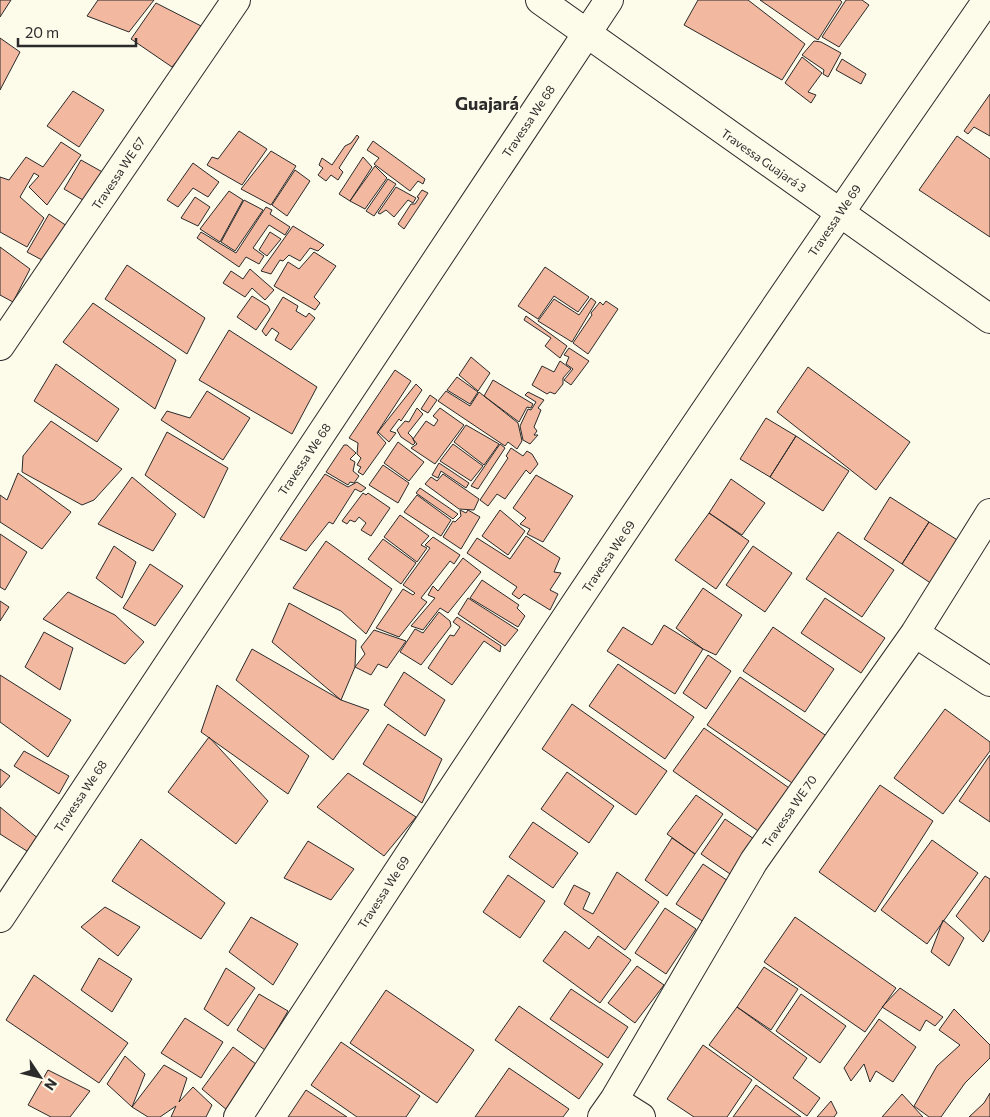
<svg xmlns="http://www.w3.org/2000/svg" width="990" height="1117" viewBox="0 0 990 1117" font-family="Commissioner,sans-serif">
<rect width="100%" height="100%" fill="#fdfbea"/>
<path fill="#f2b8a0" stroke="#2b2b2b" d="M0 0H11L0 17Z
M98 0H154L129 32 87 16Z
M698 0H748L805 44 782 80 684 25Z
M760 0H840L842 2 818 40Z
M846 0H862L869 5 839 47 822 37Z
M156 3 205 28 172 67 131 39Z
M0 38 20 52 0 90Z
M814 41 821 42 841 53 828 77 823 74 824 70 802 55Z
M802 57 822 73 808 92 816 95 811 103 785 83Z
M842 59 866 74 861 84 836 70Z
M73 91 104 110 79 147 47 126Z
M990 94V136L974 127 968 134 964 131Z
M239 131 267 149 242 185 207 165 212 157 218 159Z
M357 135 359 137 339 168 343 172 338 180 331 175 326 181 318 175 323 168 319 165 322 158 332 165 345 146 351 143Z
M957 136 990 159V237L919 190Z
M373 141 425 179 423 184 418 181 410 191 374 164 379 158 367 150Z
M61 142 81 155 47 205 29 187 39 176 34 173 20 197 44 218 27 247 0 232V177L9 180 26 157 43 167Z
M271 151 296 166 271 205 241 189Z
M363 157 372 167 350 201 339 194Z
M81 160 106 174 88 203 64 189Z
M193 163 219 182 208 197 193 188 178 207 167 200Z
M375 166 387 178 365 209 350 201Z
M295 170 310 181 287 216 272 205Z
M388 179 396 184 374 216 366 211Z
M396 187 416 198 413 203 408 200 394 217 386 210 380 214 378 213Z
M422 190 428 193 404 229 398 224 411 204H415L419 198 417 197Z
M229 191 243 200 220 242 200 229Z
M195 197 210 207 198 226 181 218Z
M244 200 263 210 235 251 221 242Z
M266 207 272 210 270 214 290 227 285 235 269 225 253 248 264 256 259 264 246 257 239 267 197 238 201 232 236 253Z
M49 214 67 226 42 260 27 252Z
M293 226 324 245 318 251 310 248 300 261 289 255 283 261 280 260 271 274 261 271Z
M270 232 281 239 267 256 259 250Z
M0 247 30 269 13 302 0 295Z
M314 252 336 266 314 297 320 303 315 310 274 286 288 262 299 269Z
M127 265 205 318 187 354 105 299Z
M545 267 589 297 578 312 554 296 538 319 518 306Z
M250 269 274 290 265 300 252 288 245 297 223 283 231 271 243 279Z
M252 296 268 306 270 310 256 330 237 317Z
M283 297 298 306 296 311 306 317 309 313 315 318 291 350 275 340 279 333 272 328 266 336 262 331Z
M591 298 596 302 572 342 538 321 554 299 579 315Z
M606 301 618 309 588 354 573 343 592 315 591 313 600 302 603 305Z
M93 303 176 360 155 409 63 342Z
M526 316 567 346 560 358 545 346 551 338 524 320Z
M229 330 317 387 292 434 199 380Z
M569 348 589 361 571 385 564 380 573 369 566 364 569 357 564 355Z
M471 357 490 373 478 391 459 375Z
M560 361 571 369 563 378V384L555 394 550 392 547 394 532 385 542 366 554 372Z
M56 364 119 409 97 442 34 401Z
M808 367 910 442 876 490 777 412Z
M395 370 411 381 377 433 386 443 363 475 358 472 361 467 357 465 361 458 357 454 358 443 349 438Z
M457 377 478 392 470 404 447 390Z
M493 380 533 404 531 408 527 407 519 422 484 396Z
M416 384 422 390 401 421 399 419 390 431 396 433 389 442 378 432Z
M207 391 250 418 223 460 161 420 167 411 190 418Z
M446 391 470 406 479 392 518 423 522 441 517 449 508 442 505 446 438 401Z
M528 392 544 400 538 408 541 410 534 427 537 431 534 435H538L530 444 523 440 520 426 528 409 531 410 536 402 525 395Z
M430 395 437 400 428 413 421 409Z
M417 408 423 414 408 433 412 437 415 443 413 445 401 437 397 430 405 421 409 422Z
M440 408 464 425 435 464 411 448 417 444 413 439 426 421 434 426 438 420 433 416Z
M766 418 796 436 770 477 740 459Z
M51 421 122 469 94 500 82 505 22 472 23 456Z
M466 425 499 444 484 465 454 442Z
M167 432 228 468 204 518 145 475Z
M796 436 849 471 823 511 770 477Z
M398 442 424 462 409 481 384 463Z
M453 444 483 466 471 481 440 461Z
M500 444 505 448 478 489 471 486Z
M344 445H347L356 453 350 459 355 462 353 471 359 476 354 483 350 482 348 485 326 472Z
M511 448 523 456 527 451 532 454 538 464 530 474 526 470 505 499 497 494 488 506 480 500 508 458 506 456Z
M439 463 469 483 466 488 441 471 438 478 432 475Z
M383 465 409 483 398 503 369 485Z
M18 473 71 512 42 549 0 522V495L7 500Z
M325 474 348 487 357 482 366 488 361 492 355 489 333 524 329 522 306 551 280 539Z
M443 474 479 499 474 510 459 509 425 484 431 477 437 481Z
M536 475 573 496 543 542 527 534 530 529 520 524 526 518 513 508Z
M132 477 176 514 153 551 98 524Z
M731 479 765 503 742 535 709 513Z
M420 488 458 514 453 519 416 493Z
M363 493 366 495 368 493 390 508 371 536 361 530 366 523 359 517 355 522 350 520 347 524 342 521Z
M417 495 451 520 441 536 404 512Z
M890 497 929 522 902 564 864 539Z
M460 510 466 513 468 510 480 517 461 549 443 537 453 521 455 522 461 516Z
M500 510 525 531 508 555 482 536Z
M709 513 749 541 716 589 675 560Z
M400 515 429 536 421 545 427 548 417 562 384 537Z
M929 522 959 541 932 584 902 564Z
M838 532 894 570 862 617 806 579Z
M0 534 27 552 5 590 0 587Z
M526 536 560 558 554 572 561 573 550 590 558 594 550 610 524 594 519 599 512 594 517 587 467 553 477 538 510 559Z
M433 537 460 555 454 564 450 561 421 598 427 602 399 637 376 628 403 589 413 595 415 593 403 585 430 548 425 545Z
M383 539 416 563 401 584 368 559Z
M326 541 392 589 366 634 341 611 293 588Z
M114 546 136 562 122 598 96 578Z
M753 546 792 573 765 612 726 585Z
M463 558 481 572 448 613 440 608 423 630 411 626 435 598 428 595 433 586 438 591Z
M150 564 183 586 155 626 123 608Z
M482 580 519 605 517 608 525 616 518 627 470 598Z
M703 588 742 615 716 655 703 649 676 628Z
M68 592 115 615 144 642 125 664 43 619Z
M468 598 518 630 505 646 458 614Z
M825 598 885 638 861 673 801 633Z
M0 601 9 607 0 621Z
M289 603 356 640 355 667 341 700 272 642Z
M439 612 450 621 451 626 421 665 400 652 415 629 423 633Z
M457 617 501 646 500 652 484 641 452 685 428 668 450 635 454 636 460 627 453 622Z
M664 625 703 649 675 694 607 651 623 627 652 645Z
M773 627 834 669 805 712 743 671Z
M374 630 406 641 387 668 378 664 371 675 355 667 365 654 361 647Z
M44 632 73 648 60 690 25 667Z
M252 649 341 700 369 710 333 760 236 680Z
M708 655 731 671 706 709 683 693Z
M618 664 694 717 665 759 589 706Z
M404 672 445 700 425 736 384 705Z
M0 675 71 720 48 757 0 722Z
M740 677 831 739 798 787 707 725Z
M217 685 309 756 288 794 201 732Z
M572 704 667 771 636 815 542 749Z
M945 709 990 742V751L943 814 894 778Z
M388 724 442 759 422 803 363 764Z
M704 728 792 790 761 833 673 771Z
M209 737 268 801 236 844 168 792Z
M24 751 69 776 59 794 14 766Z
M990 755V822L959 801Z
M0 769 10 776 0 788Z
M567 772 614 806 589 843 541 809Z
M348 773 416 817 384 856 317 807Z
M880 785 933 821 875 912 819 872Z
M696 795 723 814 695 854 667 834Z
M0 807 40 840 30 853 0 834Z
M725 819 757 841 733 876 701 854Z
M533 822 578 853 553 888 509 857Z
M672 838 695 854 667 896 645 880Z
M141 839 225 903 201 939 112 881Z
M932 840 978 873 927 944 881 910Z
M308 841 354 869 331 900 284 878Z
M703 864 734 885 707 924 676 904Z
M617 872 659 902 625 950 564 904 574 885 590 893 583 909 593 914Z
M508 875 545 901 520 938 483 912Z
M985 876 990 879V930L983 942 956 916Z
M105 907 140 927 118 956 81 927Z
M665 908 696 929 666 974 635 953Z
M251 917 298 944 273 985 229 952Z
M795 917 896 988 865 1032 764 962Z
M943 920 964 938 949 966 931 952Z
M565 931 589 949 598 936 631 960 600 1003 543 961Z
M99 958 132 979 112 1012 81 990Z
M637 966 664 985 635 1023 608 1003Z
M764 967 798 989 771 1030 737 1007Z
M226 968 255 988 228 1026 204 1009Z
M34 975 128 1043 99 1083 6 1020Z
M900 988 943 1017 935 1026 926 1020 920 1031 882 1007Z
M571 989 628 1027 608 1058 550 1019Z
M386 990 474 1050 437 1103 350 1043Z
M259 994 288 1011 265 1050 237 1030Z
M801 994 846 1026 820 1063 776 1031Z
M519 1006 603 1064 579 1099 495 1040Z
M737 1007 807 1058 793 1078 820 1098 807 1116 709 1045Z
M954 1009 990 1045V1058L965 1083 941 1117H929L914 1106 937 1066 960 1045 939 1030Z
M185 1018 223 1042 201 1078 161 1053Z
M879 1019 916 1047 893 1082 876 1071 870 1082 864 1064 851 1081 844 1068Z
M341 1042 420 1096 406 1117H357L311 1085Z
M703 1045 752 1080 727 1117H694L667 1099Z
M233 1047 264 1070 234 1116 202 1089Z
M125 1056 145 1074 132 1107 107 1084Z
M164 1065 187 1078 179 1102 193 1087 212 1105 206 1117H171L176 1106 160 1117H148L132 1107Z
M509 1068 569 1109 563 1117H475Z
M48 1070 90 1091 70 1117H51L28 1105Z
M756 1085 801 1117H733Z
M306 1090 347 1117H288Z
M990 1093V1117H969L984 1103Z
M902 1094 923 1117H882Z
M831 1101 837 1113 834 1117H817Z"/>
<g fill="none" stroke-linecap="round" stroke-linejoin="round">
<g stroke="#2b2b2b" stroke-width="30">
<path id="minor" d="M540 0 990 319
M0 346 236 0
M915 633 990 682
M0 918 609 0
M614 1100 641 1117
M238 1117C481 741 731 368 987 0
M602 1117 614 1100 754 861 915 633 990 513"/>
</g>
<use href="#minor" stroke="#fdfbea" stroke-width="28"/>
</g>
<g text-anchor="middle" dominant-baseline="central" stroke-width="4" stroke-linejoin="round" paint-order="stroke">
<g font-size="12" fill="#2b2b2b" stroke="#fdfbea">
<text transform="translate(528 121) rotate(-56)">Travessa We 68</text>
<text transform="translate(764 160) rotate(35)">Travessa Guajará 3</text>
<text transform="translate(118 173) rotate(-56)">Travessa WE 67</text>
<text transform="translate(834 220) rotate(-56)">Travessa We 69</text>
<text transform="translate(304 459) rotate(-56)">Travessa We 68</text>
<text transform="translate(608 556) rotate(-56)">Travessa We 69</text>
<text transform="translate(80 796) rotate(-56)">Travessa We 68</text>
<text transform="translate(789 811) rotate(-55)">Travessa WE 70</text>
<text transform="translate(383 892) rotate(-57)">Travessa We 69</text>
</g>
<g font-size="18" font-weight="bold" fill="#2b2b2b" stroke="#fdfbea">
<text x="487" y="103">Guajará</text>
</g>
</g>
<g transform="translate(40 1077) rotate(125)" stroke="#fdfbea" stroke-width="4" paint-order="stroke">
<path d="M0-4L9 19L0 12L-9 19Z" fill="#2b2b2b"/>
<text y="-8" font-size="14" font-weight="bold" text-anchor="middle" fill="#2b2b2b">N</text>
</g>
<path d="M18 38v8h118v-8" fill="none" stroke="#2b2b2b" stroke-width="2.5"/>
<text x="25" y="38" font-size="15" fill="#2b2b2b" stroke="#fdfbea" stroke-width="4" paint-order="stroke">20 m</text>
</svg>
